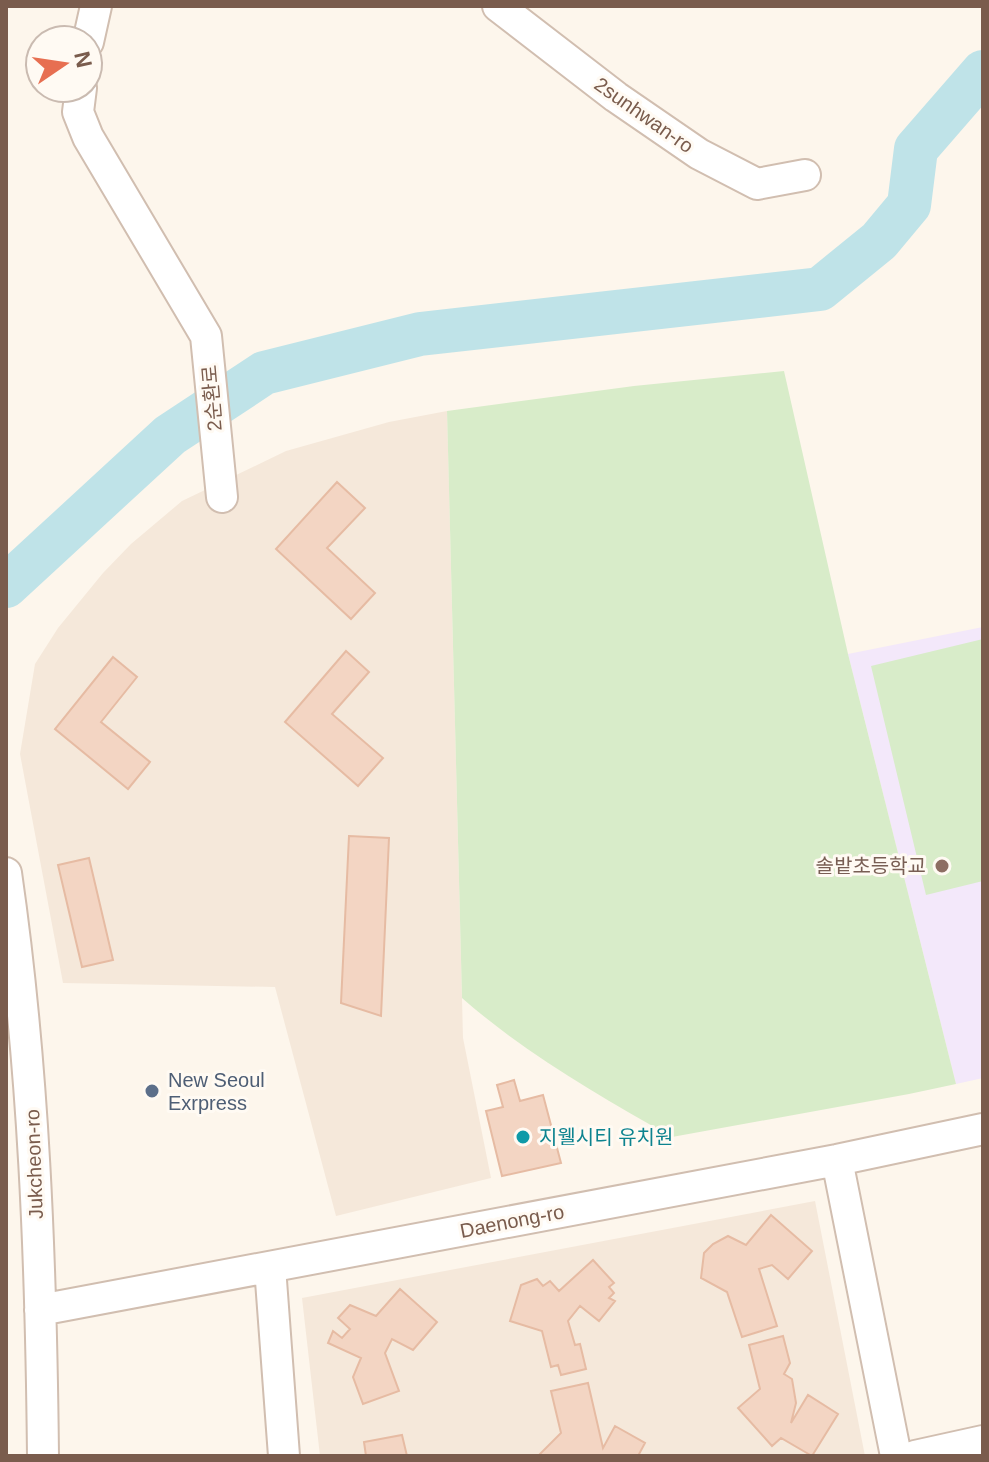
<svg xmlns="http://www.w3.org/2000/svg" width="989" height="1462" viewBox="0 0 989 1462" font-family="Helvetica,'Noto Sans KR',sans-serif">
<rect width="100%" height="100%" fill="#fdf6ec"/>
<path fill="#f5e8da" d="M447 411 463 1038 491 1178 336 1216 275 987 63 983 20 754 35 664 58 628 103 573 131 544 182 501 286 451 389 422Z
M815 1201 865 1456H320L302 1298Z"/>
<path fill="#f3e8fa" d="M983 627V1078L956 1084 848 654Z"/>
<path fill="#d8ecc9" d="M784 371 848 654 956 1084 909 1094 672 1137C598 1095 526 1054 462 998L447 411 634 386Z
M983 639V881L926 895 871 666Z"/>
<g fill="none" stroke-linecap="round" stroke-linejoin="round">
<path stroke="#bfe3e8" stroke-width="44" d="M6 586 170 435 264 373 420 334 820 289 879 241 909 205 916 149 983 72"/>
</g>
<path fill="#f3d5c3" stroke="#e6bba3" stroke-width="2" d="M337 482 365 508 327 548 375 593 351 619 276 549Z
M346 651 369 672 332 714 383 758 358 786 285 722Z
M113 657 137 677 101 722 150 762 128 789 55 729Z
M349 836 389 838 381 1016 341 1003Z
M89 858 113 960 82 967 58 865Z
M514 1080 520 1101 543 1095 561 1163 502 1176 486 1111 503 1107 497 1085Z
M771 1215 812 1251 788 1279 772 1265 759 1269 777 1326 742 1337 727 1292 701 1278 704 1253 713 1244 728 1236 746 1245Z
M593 1260 614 1283 609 1287 614 1293 609 1298 615 1301 599 1321 580 1306 568 1321 575 1345 580 1344 586 1369 561 1375 558 1365 551 1367 542 1331 510 1321 521 1285 537 1279 543 1286 550 1281 559 1291Z
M400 1289 437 1322 413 1350 392 1339 385 1353 399 1391 363 1404 353 1377 361 1358 328 1343 333 1331 342 1338 350 1329 338 1318 350 1305 376 1316Z
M783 1336 790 1363 784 1374 792 1379 796 1403 791 1423 808 1395 838 1414 812 1456 781 1438 772 1446 738 1408 760 1389 749 1345Z
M588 1383 603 1448 615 1426 645 1443 638 1456H538L561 1433 551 1391Z
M402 1435 407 1456H366L364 1442Z"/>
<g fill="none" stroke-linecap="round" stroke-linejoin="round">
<g stroke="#d1beb0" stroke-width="34">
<path id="minor" d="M498 6 616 97 699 154 757 184 805 175
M88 42 96 6
M81 88 78 112 88 137 206 336 222 497
M6 873C34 1066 41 1261 43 1456
M837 1160 896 1456
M270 1267 284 1456
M40 1310 837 1160 983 1129
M915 1456 983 1441"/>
</g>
<use href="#minor" stroke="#fff" stroke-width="30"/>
</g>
<circle fill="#8d6e63" stroke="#fffaf3" stroke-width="3" cx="942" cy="866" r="8"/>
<circle fill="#5c6f8a" stroke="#fffaf3" stroke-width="3" cx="152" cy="1091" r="8"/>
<circle fill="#0f9aa8" stroke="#fffaf3" stroke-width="3" cx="523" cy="1137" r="8"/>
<g text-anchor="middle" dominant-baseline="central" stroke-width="6" stroke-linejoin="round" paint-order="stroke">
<g font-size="20" fill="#7a5c4d" stroke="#fffaf3">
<text transform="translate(644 115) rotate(35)">2sunhwan-ro</text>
<text transform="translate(212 398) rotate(-95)">2순환로</text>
<text transform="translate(34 1164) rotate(-92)">Jukcheon-ro</text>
<text transform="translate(512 1221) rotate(-11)">Daenong-ro</text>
</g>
<g font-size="20" fill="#785e54" stroke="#fffaf3" text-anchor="end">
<text x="926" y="866">솔밭초등학교</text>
</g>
<g font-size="20" fill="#4e5e75" stroke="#fffaf3" text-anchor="start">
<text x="168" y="1080">New Seoul<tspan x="168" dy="23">Exrpress</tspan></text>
</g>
<g font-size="20" fill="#0d838f" stroke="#fffaf3" text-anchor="start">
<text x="539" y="1137">지웰시티 유치원</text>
</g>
</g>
<rect width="989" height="1462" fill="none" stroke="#7a5c4d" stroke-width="16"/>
<g transform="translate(64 64) rotate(77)"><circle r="38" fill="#fffaf3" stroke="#cabbb1" stroke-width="2"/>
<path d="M0-6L14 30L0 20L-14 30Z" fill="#e76f51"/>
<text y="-12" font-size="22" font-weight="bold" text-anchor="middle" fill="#7a5c4d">N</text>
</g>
</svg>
